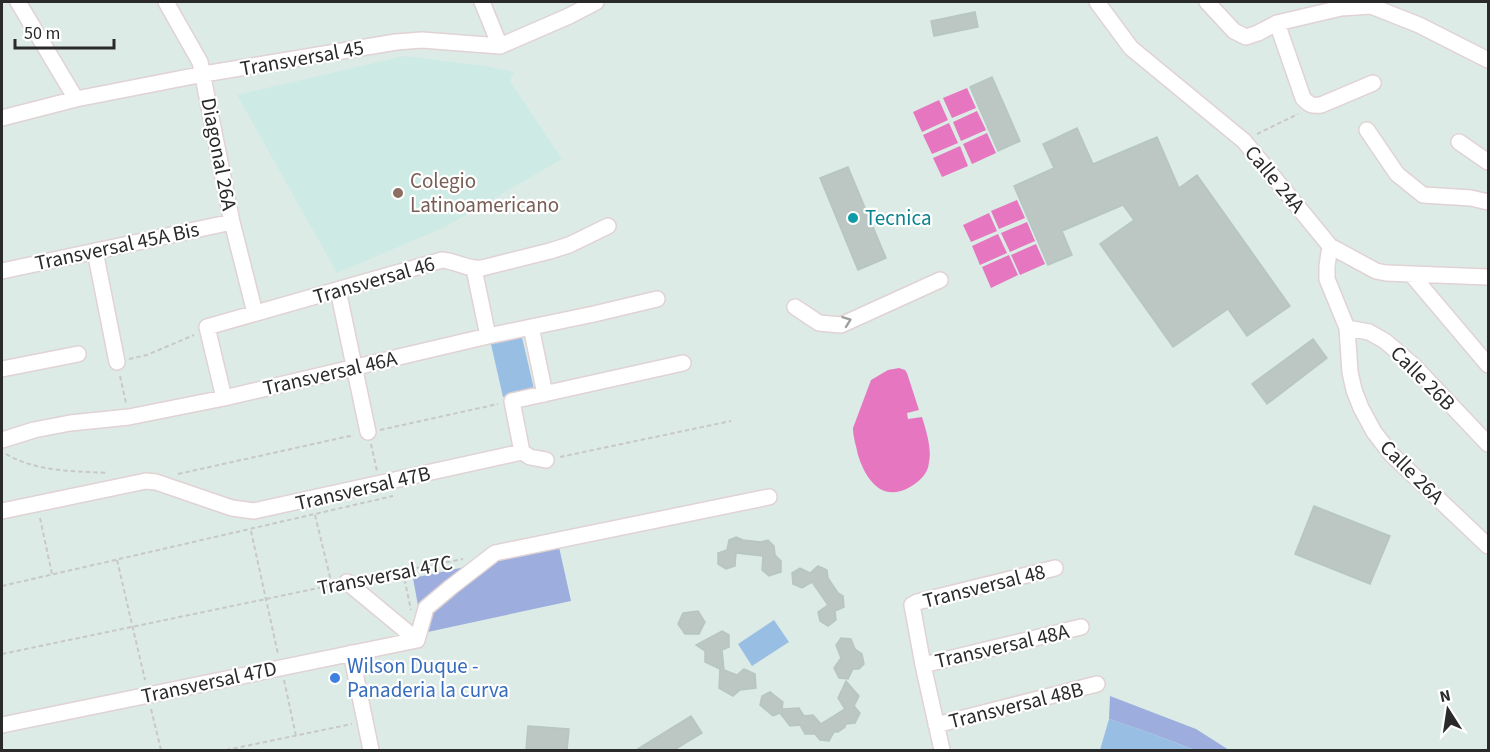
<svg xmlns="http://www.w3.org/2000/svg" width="1490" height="752" viewBox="0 0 1490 752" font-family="'Source Sans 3',sans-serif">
<rect width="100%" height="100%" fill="#dcebe6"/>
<path fill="#cdebe4" d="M404 56 485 66 514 72 510 81 562 159 445 227 337 273 237 95Z"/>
<path fill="#9cadde" d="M559 547 571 601 423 633 413 578Z
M1110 696 1196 729 1229 750H1195L1150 733 1109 719Z"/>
<path fill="#99bee4" d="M521 333 534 389 503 397 490 340Z
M774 620 789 642 752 666 738 644Z
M1109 719 1150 733 1195 750H1100Z"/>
<path fill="#e676bf" d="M967 88 976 108 952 118 943 98Z
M939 100 948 120 922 132 913 112Z
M977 111 986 130 961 141 953 122Z
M949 123 958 143 932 154 923 135Z
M987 133 996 153 972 164 963 144Z
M960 146 968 166 942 177 933 158Z
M1017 200 1025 218 999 229 991 211Z
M989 213 997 231 971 242 963 225Z
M1027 222 1035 241 1010 252 1001 233Z
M998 234 1007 253 980 265 972 246Z
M1036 244 1045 264 1020 275 1011 255Z
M1009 255 1018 275 991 288 982 267Z
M899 368 905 370 907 373 919 410 907 413 908 419 922 417C926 430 932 449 929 462 928 474 920 481 910 487 882 503 866 480 858 455 856 445 853 437 853 428L871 380 888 370Z"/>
<path fill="#bcc6c3" stroke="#b6c6c2" stroke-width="1.5" d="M975 12 978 27 934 36 931 21Z
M992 77 1020 141 998 151 970 87Z
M1077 128 1093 164 1157 137 1179 188 1197 175 1290 306 1247 336 1228 309 1173 347 1100 244 1134 220 1123 205 1062 231 1072 255 1048 265 1014 186 1054 168 1043 144Z
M848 167 886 258 858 270 820 178Z
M1313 339 1327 358 1267 404 1252 384Z
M1314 506 1390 536 1370 584 1295 554Z
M736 537 743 540 761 542 768 540 774 546 775 555 781 561V572L769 576 762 570 763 556 736 553 735 566 726 569 718 564V553L727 550 729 540Z
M818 566 827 570 828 578 838 593 843 596 844 607 835 611 836 620 828 626 820 621 818 612 828 605 812 582 802 588 793 584 792 573 800 568 810 573Z
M698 611 705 622 699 634H685L678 624 683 613Z
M722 631 729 635V647L722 650 724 670 737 675 744 669 755 674 756 688 740 690 733 696 719 688 720 669 705 662V651L696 645Z
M841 638 851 639 855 649 862 654 864 664 859 669H853L848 679 839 678 834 668 841 658 836 645Z
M846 681 859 696 854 706 860 713 855 723 846 724 845 727 838 732H834L829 741 820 740 815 734H805L800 725 790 726 780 713 773 716 760 705 762 696 770 692 783 702 782 709 799 708 804 716 813 715 821 724 845 709 838 698Z
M691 716 702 733 674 750H636Z
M528 726 569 729 567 750H526Z"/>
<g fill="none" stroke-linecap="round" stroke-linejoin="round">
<g stroke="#e1d2d3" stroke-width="18">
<path id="minor" d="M18 2 76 99
M166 2 200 62 232 222 255 313
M482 2 500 46
M1097 2 1131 48 1244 141 1330 246 1376 271 1386 273 1488 277
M1207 2 1234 31 1246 37 1258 33 1277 23 1341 8 1371 6 1419 25 1488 60
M1277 23 1303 98C1309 105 1312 106 1321 105L1373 83
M2 118 76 99 204 74 396 42 422 40 500 46 569 16 596 2
M1367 130 1397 174 1423 195 1471 198 1488 202
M1459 142 1488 162
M1330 246 1327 266V279L1347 328 1350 372 1354 390 1361 408 1374 432 1391 454 1488 546
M95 251 117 362
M474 269 488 336
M2 271 232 222
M1411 274 1488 365
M338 290 368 432
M795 307 819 323 841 325 940 280
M531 327 545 394
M1347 328 1369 332 1385 341 1414 366 1488 444
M2 369 78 354
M224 398 207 327 442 260C456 261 468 270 482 268L550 251 569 245 608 226
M2 440 34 430 70 423 129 417 224 398 488 336 594 314 657 299
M546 460 530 457 522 452 512 401 683 363
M2 511 146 481 156 482 232 508 254 511 522 452
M347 582 417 640
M417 640 426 608 451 587 495 553 769 497
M351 653 371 750
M923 665 1081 627
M2 725 417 640
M936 725 1097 684
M942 750 923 665 912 605 917 602 1055 568"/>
</g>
<path stroke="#c8c8c8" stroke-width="2" stroke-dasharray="4.5 3" stroke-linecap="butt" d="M1257 134 1298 114
M129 359 147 355 194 335
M120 376 126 403
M380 430 498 404
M371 444 377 471
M6 454C37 472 73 471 108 473
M560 457 731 421
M178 474 354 435
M315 515 332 585
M40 518 52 574
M251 531 278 654
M117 560 145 680
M403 572 411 610
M365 578 463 559
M2 586 393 496
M2 654 333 585
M284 680 296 736
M151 709 161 750
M226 750 352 724"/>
<use href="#minor" stroke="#fff" stroke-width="15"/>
</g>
<defs><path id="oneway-chevron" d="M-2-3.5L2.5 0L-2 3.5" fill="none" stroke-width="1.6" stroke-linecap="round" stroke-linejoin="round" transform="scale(1.5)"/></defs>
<use stroke="#9f9f9f" href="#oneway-chevron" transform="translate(847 321) rotate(-20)"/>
<circle fill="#8d6e63" stroke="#fff" stroke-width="2" cx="398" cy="193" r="6"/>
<circle fill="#0f9aa8" stroke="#fff" stroke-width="2" cx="853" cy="218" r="6"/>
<circle fill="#3f7fe0" stroke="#fff" stroke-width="2" cx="335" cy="678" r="6"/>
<g text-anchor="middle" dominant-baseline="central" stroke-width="4.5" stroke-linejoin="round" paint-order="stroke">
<g font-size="21" fill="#2a2a2a" stroke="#fff">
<text transform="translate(302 58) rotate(-10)">Transversal 45</text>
<text transform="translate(219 154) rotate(79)">Diagonal 26A</text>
<text transform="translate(1275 179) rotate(50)">Calle 24A</text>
<text transform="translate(117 246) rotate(-12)">Transversal 45A Bis</text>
<text transform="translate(374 280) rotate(-16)">Transversal 46</text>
<text transform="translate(330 373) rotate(-13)">Transversal 46A</text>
<text transform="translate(1423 378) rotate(45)">Calle 26B</text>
<text transform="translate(1412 472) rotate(45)">Calle 26A</text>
<text transform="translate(363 488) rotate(-13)">Transversal 47B</text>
<text transform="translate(385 575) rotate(-11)">Transversal 47C</text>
<text transform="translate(984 586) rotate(-14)">Transversal 48</text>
<text transform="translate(1002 646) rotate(-13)">Transversal 48A</text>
<text transform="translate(209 682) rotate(-12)">Transversal 47D</text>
<text transform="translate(1016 705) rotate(-14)">Transversal 48B</text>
</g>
<g font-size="21" fill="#785e54" stroke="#fff" text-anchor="start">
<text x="410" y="181">Colegio<tspan x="410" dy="24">Latinoamericano</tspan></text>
</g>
<g font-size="21" fill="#0d838f" stroke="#fff" text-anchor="start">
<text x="865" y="218">Tecnica</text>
</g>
<g font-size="21" fill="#366cbe" stroke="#fff" text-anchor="start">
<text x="347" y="666">Wilson Duque -<tspan x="347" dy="24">Panaderia la curva</tspan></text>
</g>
</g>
<rect width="1490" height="752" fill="none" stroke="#2a2a2a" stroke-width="6"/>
<g transform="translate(1448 710) rotate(348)" stroke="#ffffff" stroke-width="4.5" paint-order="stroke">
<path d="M0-4.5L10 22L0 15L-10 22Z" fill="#2a2a2a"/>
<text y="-9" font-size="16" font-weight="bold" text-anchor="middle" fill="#2a2a2a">N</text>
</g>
<path d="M15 39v9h99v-9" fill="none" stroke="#2a2a2a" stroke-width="3"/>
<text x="24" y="39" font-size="18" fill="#2a2a2a" stroke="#ffffff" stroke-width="4.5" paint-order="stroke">50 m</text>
</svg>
